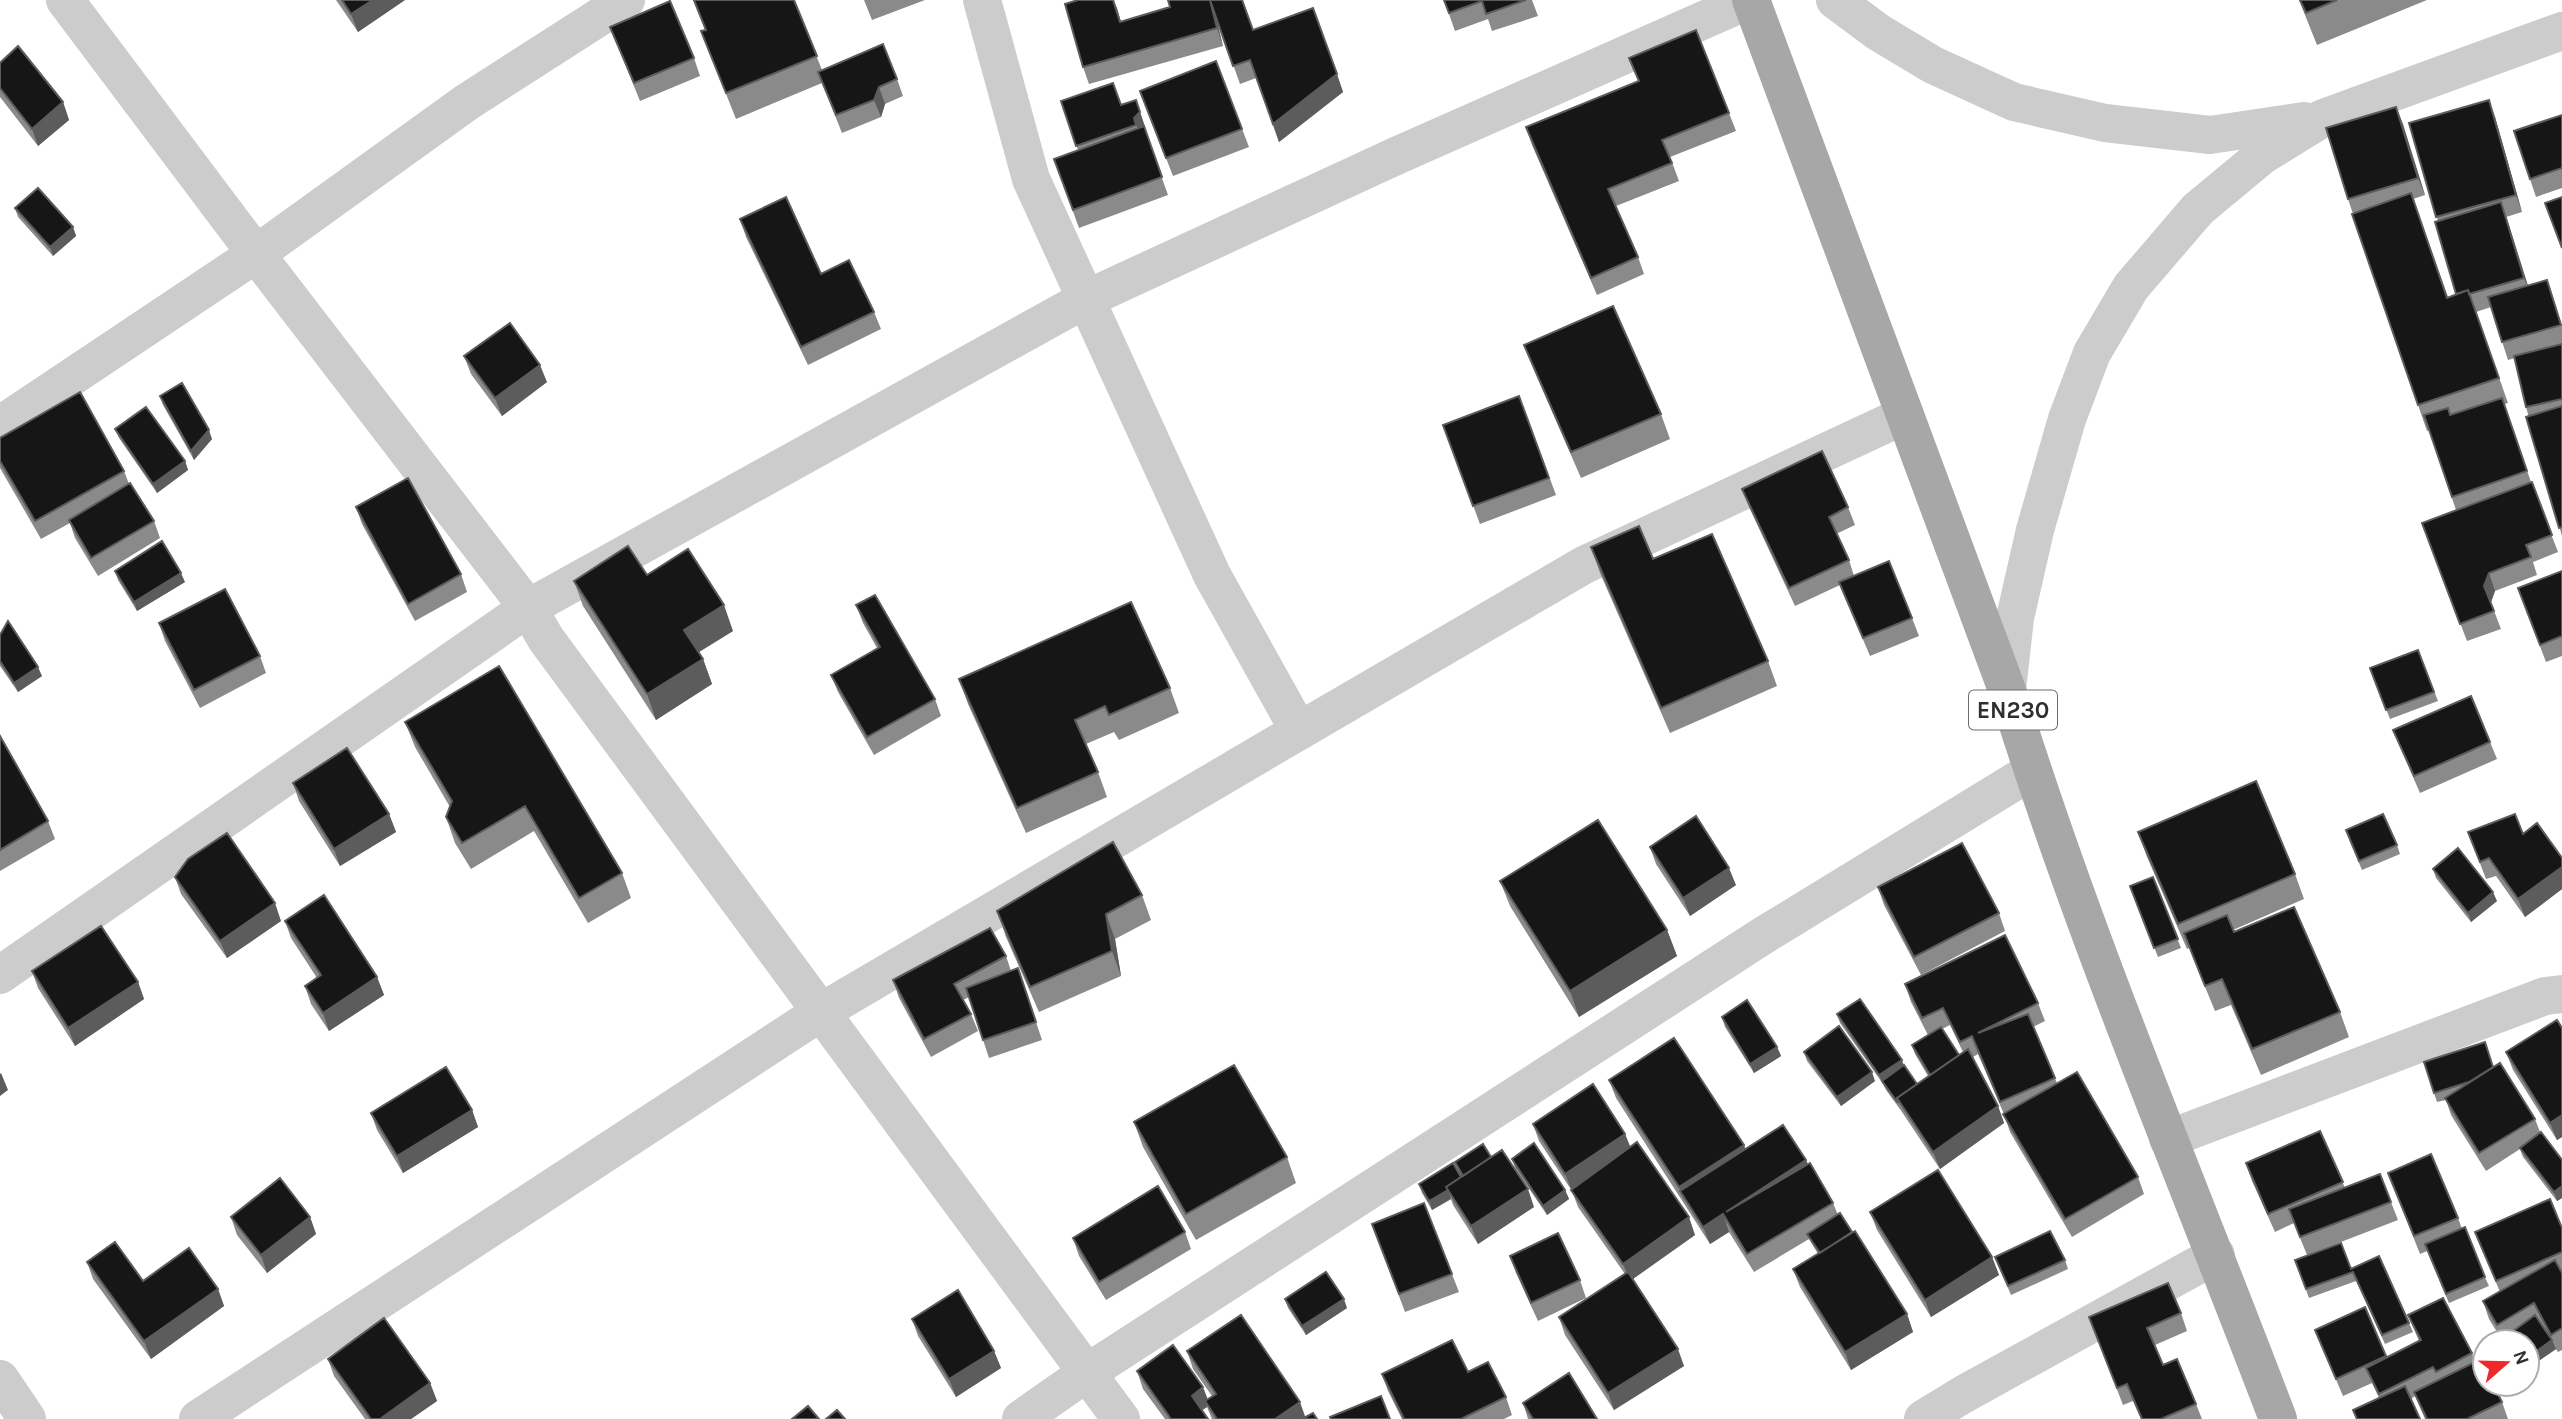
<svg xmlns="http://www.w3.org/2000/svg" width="2562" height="1419" viewBox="0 0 2562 1419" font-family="Karla,sans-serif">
<rect width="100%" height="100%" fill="#fff"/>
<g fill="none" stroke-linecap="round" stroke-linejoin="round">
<path stroke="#ccc" stroke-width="38" d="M65 0 256 254 528 608 546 639 1121 1419
M982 0 1031 179 1212 575 1299 731
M1835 0 1878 32 1933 65 2014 102 2105 123 2210 135 2304 121
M0 425 256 254 467 102 626 0
M2007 690 2015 618 2035 530 2067 419 2092 353 2131 287 2198 209 2263 155 2323 118 2562 31
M0 975 528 608 1086 299 1396 156 1749 0
M2168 1139 2545 996 2562 994
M0 1379 27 1419
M198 1419 821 1012 1299 731 1584 565 1905 415
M1021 1419 1088 1372 1764 935 2032 771
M1923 1419 1964 1394 2216 1255"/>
<path stroke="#a7a7a7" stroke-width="38" d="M1751 0 2007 690C2084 938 2186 1177 2278 1419"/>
</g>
<path fill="#8a8a8a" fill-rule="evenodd" d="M336 0H405L358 32Z
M693 0H794L822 70 897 79 903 96 885 104 881 117 842 133 822 83 736 119 701 31 705 30Z
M864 0H925L872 20Z
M1078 0H1114L1121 22 1170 7 1168 0H1243L1253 30 1313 8 1343 92 1279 142 1256 78 1240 84 1215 14 1223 46 1089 84 1083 67 1065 4Z
M1444 0H1532L1538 16 1492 31 1488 19 1455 31Z
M2299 0H2427L2317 45Z
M610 27 694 58 700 76 640 101Z
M1216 61 1249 147 1173 176 1140 91Z
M0 63 63 102 69 120 38 146 0 97Z
M1136 100 1146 130 1145 131 1168 195 1079 228 1054 159 1078 150 1061 101 1121 105Z
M2396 107 2425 195 2413 199 2448 297 2456 294 2438 221 2409 123 2495 117 2522 212 2506 217 2527 285 2553 297 2562 327V536L2526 407 2515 358 2508 360 2491 307 2476 312 2508 403 2504 404 2531 482 2558 552 2533 562 2537 575 2495 591 2491 603 2501 629 2467 641 2422 523 2456 510 2429 430 2427 431 2418 405 2348 199Z
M1729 113 1736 131 1670 157 1679 181 1616 206 1638 257 1644 274 1597 295 1532 145 1526 127Z
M2562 115V188L2536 197 2530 179Z
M15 208 73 227 76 236 53 256 18 217Z
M740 219 821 274 874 312 881 329 808 365 746 237Z
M1524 345 1661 414 1670 439 1581 478 1534 370Z
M464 356 547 382 502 416 471 374Z
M160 396 212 439 194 460 163 405Z
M1519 396 1556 495 1480 524 1443 425Z
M115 429 185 461 188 470 157 493 119 438Z
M0 438 124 471 129 484 154 521 160 538 98 576 75 538 70 523 41 539 0 468Z
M1742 489 1848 507 1855 525 1836 534 1849 560 1854 576 1912 618 1919 636 1870 656 1840 585 1795 606 1749 507Z
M356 507 461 574 467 592 415 621 362 524Z
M1591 547 1653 559 1768 661 1777 686 1670 733 1600 573Z
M115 571 185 582 137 611 118 580Z
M2562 571V656L2546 662 2518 588Z
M647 575 733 631 699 652 703 659 712 684 656 720 583 606 574 581Z
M856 605 935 699 941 716 874 755 838 692 831 675 877 648 863 623Z
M159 623 260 656 266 673 200 708 165 641Z
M0 635 42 676 18 692 0 666Z
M2418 650 2438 701 2390 719 2370 668Z
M959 679 1170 688 1179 713 1119 740 1114 732 1086 744 1098 772 1107 797 1026 833 968 704Z
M405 722 622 873 631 898 588 923 534 831 471 869 455 843 446 817 450 807 415 747Z
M2393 730 2490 742 2497 759 2420 793 2400 747Z
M0 736 48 821 55 839 0 871Z
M293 783 389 814 396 832 340 866 299 801Z
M2138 832 2295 874 2304 899 2233 930 2234 932 2340 1012 2349 1037 2261 1075 2231 1005 2215 1011 2189 948 2187 949 2147 857Z
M2468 832 2562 858V889L2525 917 2496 876 2486 879Z
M2349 839 2397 845 2400 854 2362 870Z
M1650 847 1736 885 1690 916 1656 864Z
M2433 869 2497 901 2471 922 2436 878Z
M175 877 281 921 227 958 181 894Z
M2153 877 2181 948 2158 957 2130 886Z
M1500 881 1667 930 1677 956 1579 1017 1510 906Z
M1878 887 1999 913 2005 931 1921 975 1884 905Z
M1142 895 1151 920 1115 939 1121 976 1039 1012 1006 937 997 911Z
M285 921 377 977 384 995 329 1031 311 1004 305 986 317 978 291 938Z
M1006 956 1011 971 1024 986 1042 1040 989 1058 969 997 963 1000 971 1014 978 1031 931 1057 899 998 893 980Z
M32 971 138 982 144 999 75 1046 38 988Z
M1905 984 2038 1003 2045 1021 2033 1027 2057 1083 2138 1177 2144 1194 2072 1237 2010 1132 2004 1114 1978 1054 1973 1057 1998 1106 2004 1123 1940 1169 1902 1112 1886 1090 1883 1084 1840 1023 1837 1014 1904 1066 1917 1084 1928 1076 1915 1054 1912 1045 1928 1035 1911 1002ZM1950 1025 1963 1052 1959 1055 1942 1029Z
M1722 1017 1777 1047 1781 1056 1754 1073 1725 1027Z
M2562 1028V1137L2557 1140 2513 1070 2506 1052Z
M1804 1052 1875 1081 1841 1106 1807 1061Z
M2494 1067 2535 1119 2540 1132 2562 1160V1198L2557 1201 2523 1157 2520 1149 2486 1171 2451 1115 2446 1100 2437 1102 2434 1093Z
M1609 1080 1744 1145 1745 1149 1806 1160 1808 1164 1833 1203 1838 1215 1852 1232 1907 1314 1913 1332 1851 1370 1800 1287 1793 1269 1818 1254 1809 1239 1754 1272 1729 1232 1710 1244 1616 1098Z
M472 1110 478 1127 403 1173 377 1130 371 1113Z
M1134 1122 1287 1157 1296 1183 1196 1240 1143 1147Z
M1533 1124 1625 1134 1630 1147 1695 1235 1633 1279 1684 1366 1614 1410 1565 1335 1559 1317 1625 1274 1578 1207 1572 1191 1539 1141Z
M2320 1131 2345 1188 2380 1174 2398 1220 2307 1255 2294 1223 2275 1232 2252 1181 2246 1163Z
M1491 1157 1534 1207 1478 1244 1453 1205 1451 1199 1432 1210 1422 1193 1419 1184 1461 1177 1455 1162Z
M1512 1159 1565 1190 1569 1199 1547 1215 1515 1168Z
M2388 1173 2458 1218 2462 1229 2489 1286 2449 1303 2427 1251 2420 1254Z
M1424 1203 1459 1292 1405 1312 1372 1224Z
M1870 1212 1992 1257 1999 1275 1931 1317 1877 1230Z
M231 1217H310L316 1234 267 1273 237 1235Z
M2562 1228V1350L2558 1352 2555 1348 2556 1349 2527 1369V1342L2502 1340 2489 1319 2483 1301 2500 1292 2475 1232Z
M1185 1232 1191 1249 1106 1300 1079 1256 1073 1238Z
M1510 1256 1580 1280 1586 1298 1538 1321 1516 1273Z
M1995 1257 2065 1260 2068 1269 2011 1295Z
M2295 1260 2351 1269 2409 1323 2413 1332 2385 1344 2356 1281 2309 1298Z
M87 1262 143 1281 218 1289 224 1306 151 1359 93 1279Z
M1285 1299 1347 1308 1306 1335 1288 1308Z
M2365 1307 2386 1357 2419 1341 2408 1315 2472 1353 2475 1362 2502 1402 2508 1419H2425L2415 1396 2411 1399 2420 1419H2356L2353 1410 2379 1398 2372 1383 2343 1396 2315 1330Z
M2181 1313 2187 1331 2155 1345 2163 1365 2196 1404 2202 1419H2141L2133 1401 2123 1405 2089 1317Z
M912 1319 994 1351 1001 1368 956 1397 918 1336Z
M1187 1351 1305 1417 1317 1419H1212L1207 1407 1202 1410 1208 1419H1165L1143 1389 1137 1371 1208 1399 1212 1396 1193 1369Z
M328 1359 430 1383 437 1401 411 1419H365L334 1376Z
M1468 1372 1506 1397 1512 1415 1504 1419H1402L1388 1391 1382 1374Z
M1523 1403 1597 1419H1528Z"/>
<path fill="#5c5c5c" d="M373 0H405L358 32 351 14Z
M1113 0 1117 8 1126 40 1120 22Z
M1210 0 1214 10 1223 46 1217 28Z
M1337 74 1343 92 1279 142 1273 124Z
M879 87 885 104 881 117 874 100Z
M2489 100 2495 117 2522 212 2516 195Z
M63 102 69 120 38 146 32 129Z
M2396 107 2403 124 2425 195 2418 178Z
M1140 112 1146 130 1140 135 1134 118Z
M2501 202 2507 219 2531 295 2524 278Z
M73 227 76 236 53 256 50 247Z
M540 365 547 382 502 416 495 398Z
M209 430 212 439 194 460 191 451Z
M185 461 188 470 157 493 153 484Z
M181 573 185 582 137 611 134 602Z
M2489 573 2495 591 2490 604 2484 586Z
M724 605 733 631 694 655 684 630Z
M703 659 712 684 656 720 647 694Z
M38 667 42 676 18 692 14 683Z
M389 814 396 832 340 866 334 849Z
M2562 867V889L2525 917 2518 899Z
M1729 868 1736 885 1690 916 1683 898Z
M2493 892 2497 901 2471 922 2468 913Z
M275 903 281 921 227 958 220 941Z
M1106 914 1115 939 1121 976 1112 951Z
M1667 930 1677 956 1579 1017 1570 991Z
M377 977 384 995 329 1031 323 1013Z
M138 982 144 999 75 1046 68 1028Z
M1777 1047 1781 1056 1754 1073 1750 1064Z
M1902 1060 1905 1069 1882 1081 1883 1084 1879 1075Z
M1872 1072 1875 1081 1841 1106 1837 1097Z
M1 1073 8 1090 0 1096V1074Z
M1998 1106 2004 1123 1940 1169 1933 1152Z
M472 1110 478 1127 403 1173 397 1156Z
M2562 1115V1137L2557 1140 2550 1123Z
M1625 1134 1632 1151 1572 1191 1565 1174Z
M1744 1145 1750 1162 1680 1191 1679 1187Z
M1806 1160 1813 1178 1726 1212Z
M2562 1186V1198L2557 1201 2554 1192Z
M1528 1189 1534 1207 1478 1244 1471 1226Z
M1448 1190 1451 1199 1432 1210 1429 1201Z
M1565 1190 1569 1199 1547 1215 1543 1206Z
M1723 1214 1729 1232 1710 1244 1703 1227Z
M310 1217 316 1234 267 1273 261 1255Z
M1689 1217 1695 1235 1630 1281 1623 1264Z
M1992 1257 1999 1275 1931 1317 1925 1300Z
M218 1289 224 1306 151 1359 144 1341Z
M1344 1299 1347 1308 1306 1335 1302 1326Z
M1907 1314 1913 1332 1851 1370 1845 1352Z
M2552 1340 2556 1349 2527 1369V1358Z
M1678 1349 1684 1366 1614 1410 1608 1393Z
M994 1351 1001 1368 956 1397 949 1379Z
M430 1383 437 1401 411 1419H380Z
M1203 1387 1210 1405 1205 1401 1207 1407 1198 1413 1192 1396Z
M1300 1402 1306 1419H1275Z"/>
<path fill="#161616" stroke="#5c5c5c" stroke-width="2" d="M342 0H373L351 14Z
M694 0H794L817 56 726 93 701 31 706 30Z
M1078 0H1113L1120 22 1170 7 1168 0H1210L1217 28 1083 67 1065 4Z
M1210 0H1242L1253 30 1313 8 1337 74 1273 124 1250 60 1233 66Z
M1444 0H1526L1486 14 1482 1 1449 13Z
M2300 0H2337L2306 13Z
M670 1 694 58 634 83 610 27Z
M1696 30 1729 113 1662 140 1672 163 1608 189 1638 257 1591 278 1526 127 1639 81 1629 58Z
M883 44 897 79 879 87 874 100 836 115 818 72Z
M18 46 63 102 32 129 0 88V63Z
M1216 61 1242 129 1166 158 1140 91Z
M1113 83 1121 105 1136 100 1140 112 1134 118 1136 125 1076 146 1061 101Z
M2489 100 2516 195 2436 217 2409 123Z
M2396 107 2418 178 2348 199 2326 128Z
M2562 115V168L2530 179 2514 131Z
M1144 126 1162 177 1073 210 1054 159Z
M38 188 73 227 50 247 15 208Z
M2411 193 2447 298 2468 290 2499 378 2418 405 2352 214Z
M786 197 821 274 849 260 874 312 801 347 740 219Z
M2562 197V248L2545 203Z
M2501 202 2524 278 2469 294 2468 290 2456 294 2435 222Z
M2547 280 2561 325 2502 342 2488 297Z
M1613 306 1661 414 1571 452 1524 345Z
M510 323 540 365 495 398 464 356Z
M2562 344V399L2526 407 2514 356Z
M182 383 209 430 191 451 160 396Z
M80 392 124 471 35 521 0 461V438Z
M1519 396 1549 478 1473 506 1443 425Z
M2502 398 2527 471 2452 497 2424 415 2448 408 2450 415Z
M2562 406V527L2559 528 2526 417Z
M146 407 185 461 153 484 115 429Z
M1822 451 1848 507 1829 517 1849 560 1789 588 1742 489Z
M408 478 461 574 408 604 356 507Z
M2532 482 2552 535 2526 545 2531 557 2489 573 2484 586 2494 611 2460 624 2422 523Z
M130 483 154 521 91 558 69 520Z
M1639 526 1653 559 1712 534 1768 661 1661 708 1591 547Z
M162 541 181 573 134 602 115 571Z
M628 546 647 575 688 549 724 605 684 630 703 659 647 694 574 581Z
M1889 561 1912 618 1863 638 1839 582Z
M2562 571V636L2540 645 2518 588Z
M225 589 260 656 194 690 159 623Z
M875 595 935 699 867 737 831 675 880 647 856 605Z
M1131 602 1170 688 1109 715 1105 706 1075 720 1098 772 1017 808 959 679Z
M8 621 38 667 14 683 0 661V635Z
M2418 650 2434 692 2386 710 2370 668Z
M499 666 622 873 579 898 525 806 462 843 446 817 452 801 405 722Z
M2471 696 2490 742 2414 776 2393 730Z
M0 736 48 821 0 850Z
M347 748 389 814 334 849 293 783Z
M2256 781 2295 874 2178 924 2138 832Z
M2383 814 2397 845 2359 861 2346 830Z
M2515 814 2523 834 2537 823 2562 858V867L2518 899 2489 858 2480 862 2468 832Z
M1696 816 1729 868 1683 898 1650 847Z
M1598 820 1667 930 1570 991 1500 881Z
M227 833 275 903 220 941 175 877 188 859Z
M1113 842 1142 895 1106 914 1112 951 1030 987 997 911Z
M1962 843 1999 913 1914 957 1878 887Z
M2458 848 2493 892 2468 913 2433 869Z
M2153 877 2178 939 2154 948 2130 886Z
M324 895 377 977 323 1013 305 986 321 975 285 921Z
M2294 907 2340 1012 2252 1049 2222 979 2205 986 2184 933 2227 915 2234 932Z
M101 926 138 982 68 1028 32 971Z
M990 928 1006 956 954 984 971 1014 924 1039 893 980Z
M2005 935 2038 1003 1978 1033 2028 1014 2055 1078 2000 1102 1972 1036 1960 1042 1943 1008 1922 1018 1905 984Z
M1018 968 1036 1022 983 1040 966 988Z
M1860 999 1902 1060 1879 1075 1837 1014Z
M1747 1000 1777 1047 1750 1064 1722 1017Z
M2557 1020 2562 1028V1115L2550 1123 2506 1052Z
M1839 1026 1872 1072 1837 1097 1804 1052Z
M1941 1027 1959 1055 1930 1075 1912 1045Z
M1674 1038 1744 1145 1679 1187 1609 1080Z
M2485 1042 2493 1067 2469 1082 2434 1093 2424 1062Z
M1968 1049 1998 1106 1933 1152 1897 1098Z
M2500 1063 2535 1119 2479 1153 2445 1098Z
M1234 1065 1287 1157 1186 1214 1134 1122Z
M1904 1065 1917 1084 1897 1098 1898 1103 1882 1081Z
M446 1067 472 1110 397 1156 371 1113Z
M2077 1072 2138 1177 2065 1219 2003 1114Z
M1593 1084 1625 1134 1565 1174 1533 1124Z
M1783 1125 1806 1160 1726 1212 1810 1163 1833 1203 1747 1254 1723 1214 1703 1227 1680 1191Z
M2320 1131 2343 1182 2268 1214 2246 1163Z
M2541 1132 2562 1160V1186L2554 1192 2520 1148Z
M1637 1142 1689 1217 1623 1264 1571 1190Z
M1534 1143 1565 1190 1543 1206 1512 1159Z
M1483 1144 1491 1157 1463 1176 1455 1162Z
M1502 1150 1528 1189 1471 1226 1446 1187Z
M2431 1154 2458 1218 2414 1236 2388 1173Z
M1453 1163 1461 1177 1446 1187 1448 1190 1429 1201 1419 1184Z
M1938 1170 1992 1257 1925 1300 1870 1212Z
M2380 1174 2391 1202 2300 1237 2289 1209Z
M280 1178 310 1217 261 1255 231 1217Z
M1158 1186 1185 1232 1099 1282 1073 1238Z
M2550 1199 2562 1228V1252L2496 1281 2475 1232Z
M1424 1203 1452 1274 1399 1294 1372 1224Z
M1840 1213 1852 1232 1820 1253 1807 1234Z
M2465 1227 2485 1277 2446 1294 2425 1244Z
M1855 1231 1907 1314 1845 1352 1793 1269Z
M2050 1231 2065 1260 2008 1286 1995 1257Z
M1558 1233 1580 1280 1531 1303 1510 1256Z
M115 1242 143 1281 189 1248 218 1289 144 1341 87 1262Z
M2341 1243 2351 1269 2379 1256 2409 1323 2382 1335 2353 1272 2306 1289 2295 1260Z
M2555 1260 2562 1273V1328L2551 1335 2534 1303 2497 1325 2483 1301Z
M1326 1272 1344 1299 1302 1326 1285 1299Z
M1628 1272 1678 1349 1608 1393 1559 1317Z
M2168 1283 2181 1313 2147 1328 2163 1365 2177 1359 2196 1404 2161 1419H2142L2127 1384 2117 1388 2089 1317Z
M958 1290 994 1351 949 1379 912 1319Z
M2443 1298 2472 1353 2436 1372 2433 1367 2379 1394 2366 1368 2421 1340 2408 1315Z
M2365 1307 2386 1356 2336 1379 2315 1330Z
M1241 1315 1300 1402 1275 1419H1217L1205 1401 1216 1394 1187 1351Z
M2535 1315 2552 1340 2527 1358V1342H2502L2501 1340Z
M384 1318 430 1383 380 1419H371L328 1359Z
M1452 1340 1468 1372 1488 1362 1506 1397 1461 1419H1404L1382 1374Z
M1173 1345 1203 1387 1192 1396 1208 1419H1171L1137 1371Z
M2481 1359 2485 1367V1384H2493L2502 1402 2467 1419H2427L2414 1392Z
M1569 1373 1597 1419H1533L1523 1403Z
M2405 1386 2420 1419H2357L2353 1410Z
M1381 1396 1390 1419H1331L1330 1417Z
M808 1406 819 1419H792Z
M837 1410 845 1419H826Z
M1313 1413 1317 1419H1302Z"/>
<g text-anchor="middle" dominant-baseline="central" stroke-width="7" stroke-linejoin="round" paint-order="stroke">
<rect fill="#fff" stroke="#6d6d6d" stroke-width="2" x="1969" y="690.5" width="88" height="39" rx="5"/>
<g font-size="23" font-weight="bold" fill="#2f2f2f">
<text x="2013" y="710">EN230</text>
</g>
</g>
<g transform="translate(2506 1363) rotate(70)"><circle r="33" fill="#ffffff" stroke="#acacac" stroke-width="2"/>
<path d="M0-5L12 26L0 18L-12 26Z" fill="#ef282b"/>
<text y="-10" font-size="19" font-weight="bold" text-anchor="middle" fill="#2f2f2f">N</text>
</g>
</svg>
